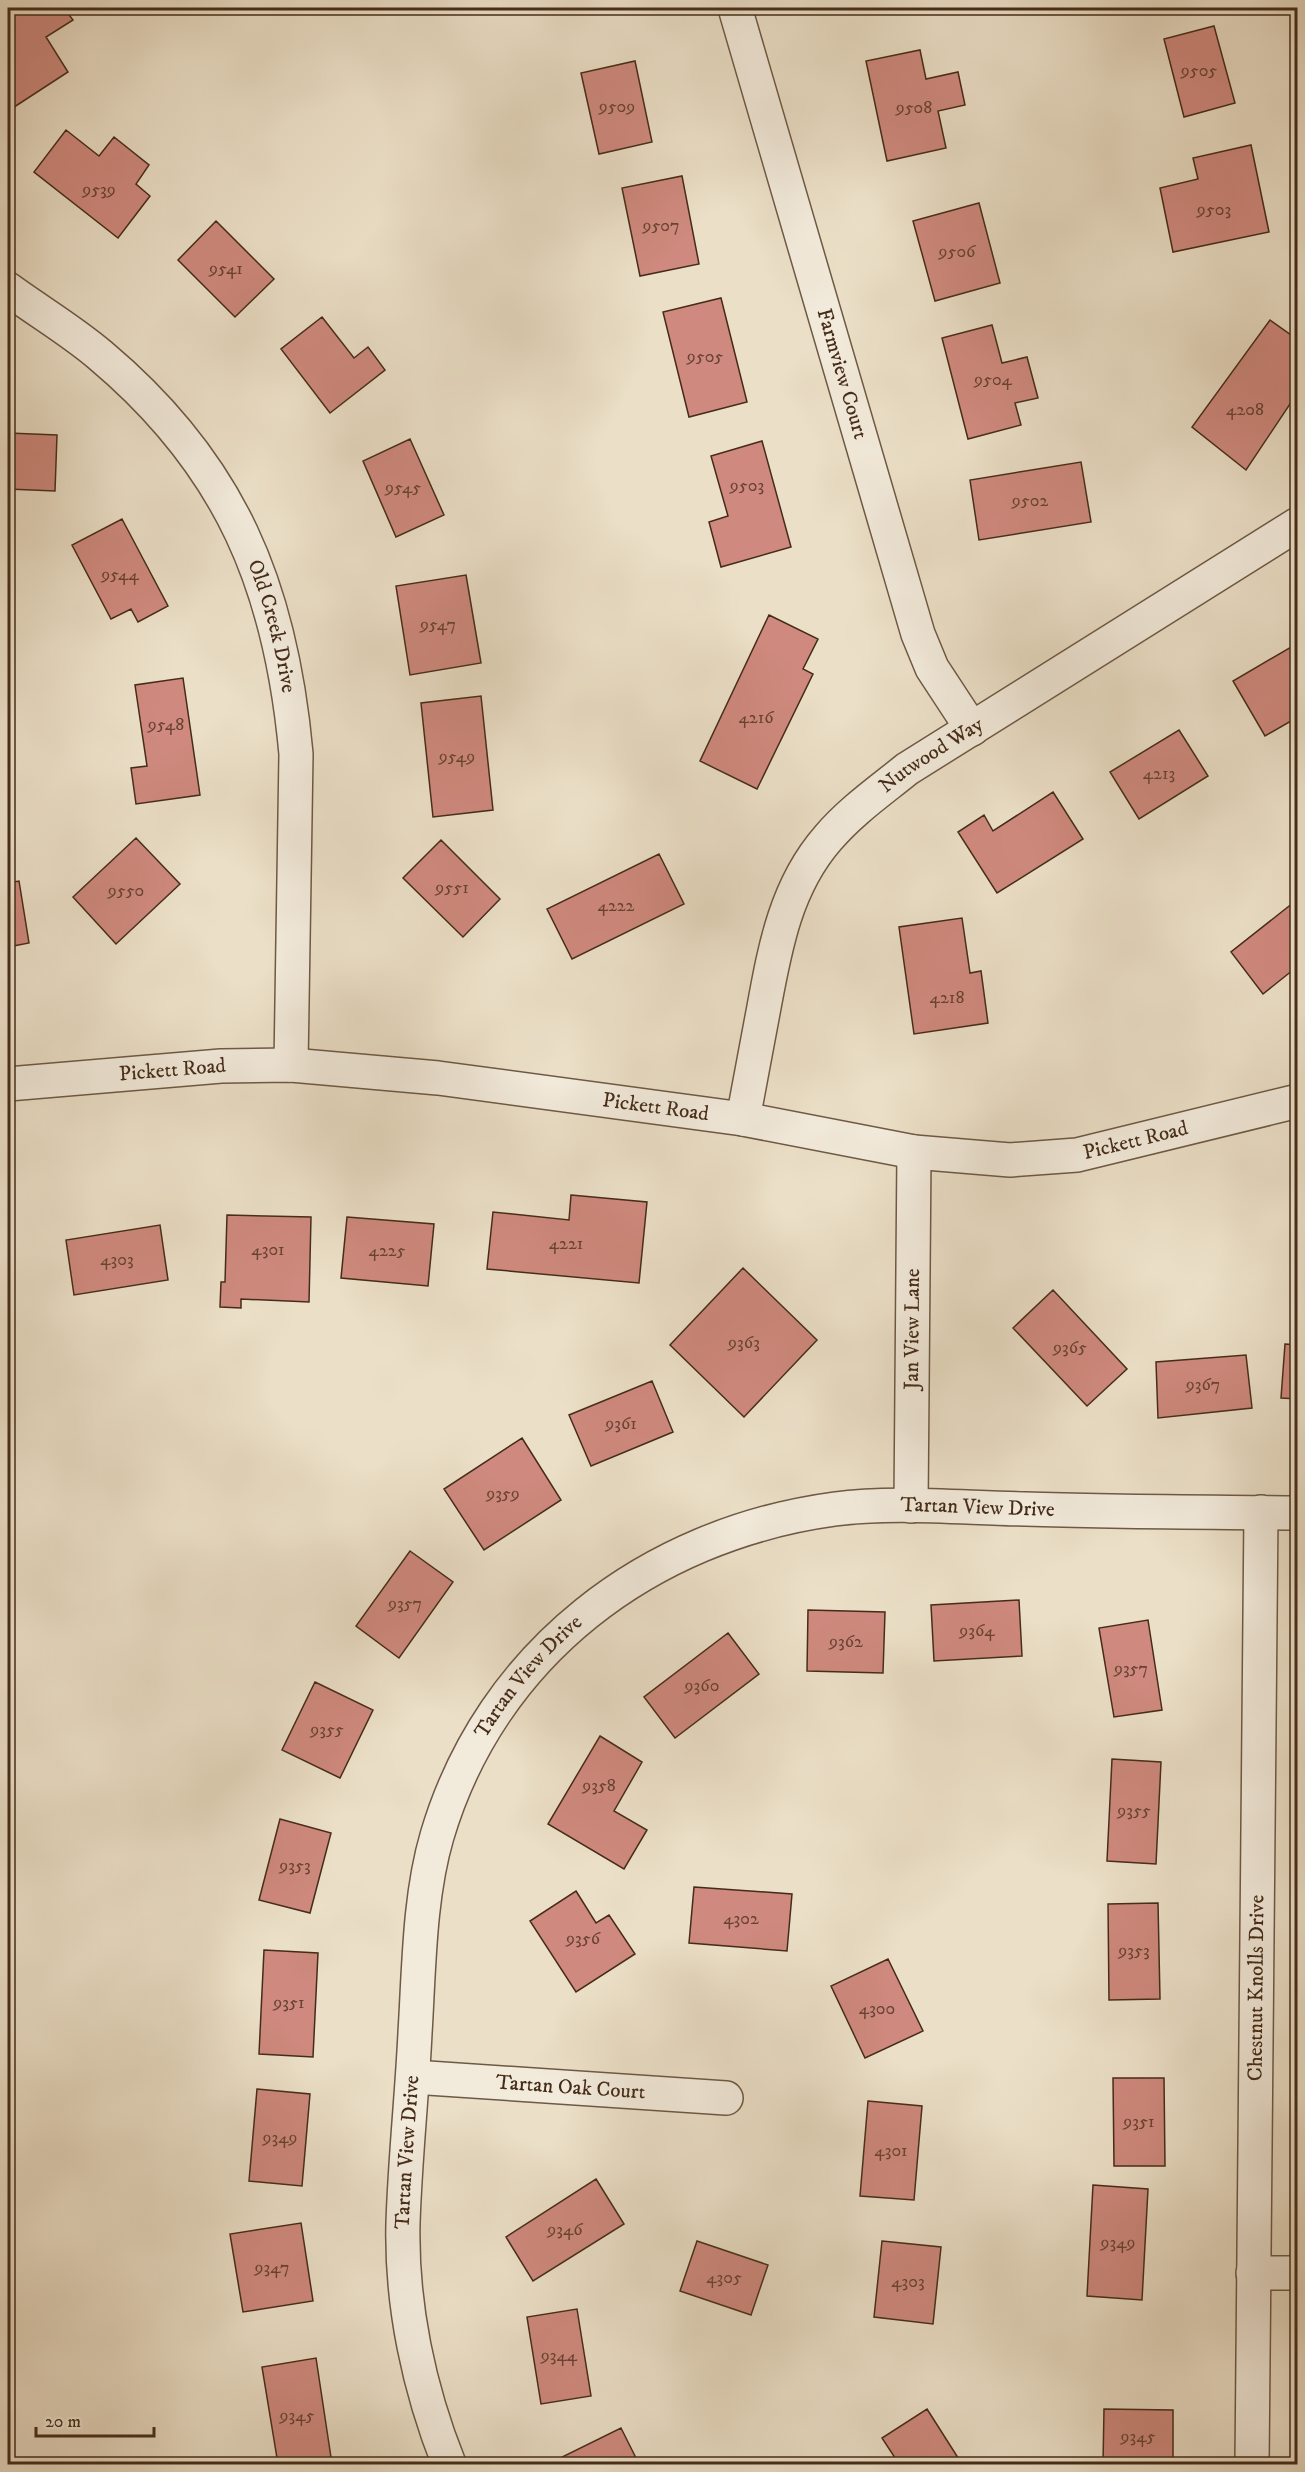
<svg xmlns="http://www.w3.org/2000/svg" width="1305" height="2472" viewBox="0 0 1305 2472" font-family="'IM FELL DW Pica',serif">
<rect width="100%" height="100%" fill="#ebdfc7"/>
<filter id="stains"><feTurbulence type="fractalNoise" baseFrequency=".00333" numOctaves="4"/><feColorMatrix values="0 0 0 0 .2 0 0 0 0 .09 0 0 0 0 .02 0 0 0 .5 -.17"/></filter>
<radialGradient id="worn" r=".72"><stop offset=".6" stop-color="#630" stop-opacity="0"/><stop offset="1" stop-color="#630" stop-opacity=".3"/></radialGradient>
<path fill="#cf897e" stroke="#452c19" stroke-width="1.5" d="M8 8H64L73 20 46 37 68 72 8 111Z
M1214 26 1235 103 1184 117 1164 39Z
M920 50 926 79 958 72 965 105 938 111 946 148 887 161 866 61Z
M635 61 652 142 599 154 581 73Z
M66 130 99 156 114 137 149 165 136 184 150 196 118 238 34 172Z
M1251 145 1269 232 1173 252 1160 188 1198 179 1193 158Z
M682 176 699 264 640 276 622 188Z
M979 203 1000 283 935 301 913 221Z
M216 221 274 279 235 317 178 260Z
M721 298 747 402 689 417 663 312Z
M322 317 354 358 368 347 385 370 330 413 281 349Z
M1270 320 1298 340V392L1246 470 1192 427Z
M992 325 1002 363 1027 357 1038 398 1015 403 1021 425 968 439 942 338Z
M8 433 57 435 55 491 8 489Z
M410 439 444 515 396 537 363 461Z
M762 441 791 547 721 567 709 522 728 516 711 456Z
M1081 462 1091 522 979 540 970 480Z
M122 519 168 606 138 622 131 609 111 619 72 545Z
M466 575 481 663 410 675 396 586Z
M769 615 818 639 803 669 813 674 757 789 700 761Z
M1298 643V717L1265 736 1233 681Z
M183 678 200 795 136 804 131 768 147 766 135 685Z
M481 696 493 810 433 817 421 703Z
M1179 730 1208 776 1139 819 1110 772Z
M1053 792 1083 839 997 893 958 832 984 815 993 831Z
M136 838 180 884 116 944 73 897Z
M441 840 500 899 463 937 403 878Z
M659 854 684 904 572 959 547 909Z
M19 881 29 943 8 947V883Z
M1298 899V966L1263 994 1231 952Z
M962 918 970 973 981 971 988 1023 914 1034 899 927Z
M571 1195 647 1202 639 1283 487 1269 493 1212 569 1220Z
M227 1215 311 1217 309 1302 241 1299V1308L220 1307 221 1282H225Z
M347 1217 434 1224 428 1286 341 1278Z
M160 1225 168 1280 74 1295 66 1240Z
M743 1268 817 1340 744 1417 670 1345Z
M1053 1290 1127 1369 1087 1406 1013 1328Z
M1285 1344 1298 1345V1399L1281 1398Z
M1246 1355 1252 1408 1158 1418 1156 1362Z
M652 1381 673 1432 591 1466 569 1415Z
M522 1438 561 1500 484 1550 444 1489Z
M410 1551 453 1582 399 1658 356 1626Z
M1019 1600 1022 1656 934 1661 931 1605Z
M808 1610 885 1612 883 1673 807 1671Z
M1148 1620 1162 1710 1114 1717 1099 1628Z
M728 1633 759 1674 675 1738 644 1697Z
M315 1682 373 1710 340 1778 282 1750Z
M600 1736 642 1762 614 1811 647 1830 624 1869 548 1824Z
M1112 1759 1161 1762 1156 1864 1107 1861Z
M280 1819 331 1833 310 1913 259 1900Z
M694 1887 792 1894 787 1951 689 1943Z
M576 1891 596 1923 609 1915 635 1954 576 1992 530 1921Z
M1158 1903 1160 1999 1109 2000 1108 1904Z
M264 1950 318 1953 313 2057 259 2054Z
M888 1959 923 2031 865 2058 831 1986Z
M1113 2078H1164L1165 2166H1114Z
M257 2089 310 2094 302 2186 249 2181Z
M868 2101 922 2106 914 2200 860 2196Z
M596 2179 624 2224 533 2281 506 2237Z
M1093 2185 1148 2189 1142 2300 1087 2296Z
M301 2223 313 2301 243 2312 230 2234Z
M697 2241 768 2265 751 2315 680 2291Z
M882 2241 941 2247 933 2324 874 2317Z
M577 2309 591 2396 541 2404 527 2317Z
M316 2358 332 2464H278L262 2367Z
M927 2409 962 2464H899L882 2438Z
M1104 2409 1173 2410V2464H1103Z
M621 2428 639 2464H563L560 2458Z"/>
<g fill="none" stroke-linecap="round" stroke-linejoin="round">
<g stroke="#6e5944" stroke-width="36">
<g id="street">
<path id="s1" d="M735 8 918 634 932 668 972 729"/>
<path id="s2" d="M8 289C38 311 72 331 100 355 231 465 281 587 296 754L291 1065"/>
<path id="s3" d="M8 1084 221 1066 291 1065 438 1078 743 1119 914 1152 1010 1160 1077 1155 1298 1101"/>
<path id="s4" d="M743 1119C750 1082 757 1044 764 1007 775 947 786 886 828 838 851 811 880 791 907 769L1298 524"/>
<path id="s5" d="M911 1506 914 1152"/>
<path id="s6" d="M413 2077 726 2098"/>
<path d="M1253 2273H1298"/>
<path id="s7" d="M449 2464C419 2389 401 2305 403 2223 405 2159 412 2096 415 2033 419 1969 419 1897 437 1836 491 1653 649 1534 835 1509 893 1501 965 1508 1025 1509 1116 1512 1206 1512 1298 1513"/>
<path id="s8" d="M1252 2464 1261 1512"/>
</g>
</g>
<use href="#street" stroke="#f2eadb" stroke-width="33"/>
</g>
<g text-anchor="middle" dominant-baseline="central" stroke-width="6" stroke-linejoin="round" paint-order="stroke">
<g font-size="18" fill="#684332">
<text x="1199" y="71">9505</text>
<text x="617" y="107">9509</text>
<text x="914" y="108">9508</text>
<text x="99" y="190">9539</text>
<text x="1214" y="210">9503</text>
<text x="661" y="226">9507</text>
<text x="957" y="252">9506</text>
<text x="226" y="269">9541</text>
<text x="705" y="357">9505</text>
<text x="993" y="380">9504</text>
<text x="1245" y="410">4208</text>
<text x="747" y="486">9503</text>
<text x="403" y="488">9545</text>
<text x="1030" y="501">9502</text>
<text x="120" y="575">9544</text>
<text x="438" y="625">9547</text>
<text x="756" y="718">4216</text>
<text x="166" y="725">9548</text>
<text x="457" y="757">9549</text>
<text x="1159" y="774">4213</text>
<text x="452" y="888">9551</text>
<text x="126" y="891">9550</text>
<text x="616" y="906">4222</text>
<text x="947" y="998">4218</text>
<text x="566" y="1244">4221</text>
<text x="268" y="1250">4301</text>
<text x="387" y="1251">4225</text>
<text x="117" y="1260">4303</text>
<text x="744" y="1343">9363</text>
<text x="1070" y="1348">9365</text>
<text x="1203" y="1385">9367</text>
<text x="621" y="1424">9361</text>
<text x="503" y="1494">9359</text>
<text x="405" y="1604">9357</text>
<text x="977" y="1631">9364</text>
<text x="846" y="1642">9362</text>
<text x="1131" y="1669">9357</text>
<text x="702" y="1686">9360</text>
<text x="327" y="1730">9355</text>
<text x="599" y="1786">9358</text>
<text x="1134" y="1811">9355</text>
<text x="295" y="1866">9353</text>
<text x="741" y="1919">4302</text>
<text x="583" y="1939">9356</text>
<text x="1134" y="1951">9353</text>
<text x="289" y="2003">9351</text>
<text x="877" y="2009">4300</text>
<text x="1139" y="2122">9351</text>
<text x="280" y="2138">9349</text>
<text x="891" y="2151">4301</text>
<text x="565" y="2230">9346</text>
<text x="1118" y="2243">9349</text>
<text x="272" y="2268">9347</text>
<text x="724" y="2278">4305</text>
<text x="908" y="2282">4303</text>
<text x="559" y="2356">9344</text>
<text x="297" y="2416">9345</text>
<text x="1138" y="2437">9345</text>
</g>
<g font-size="21" fill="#452c19" stroke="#f2eadb">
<text stroke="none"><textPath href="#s1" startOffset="381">Farmview Court</textPath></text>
<text stroke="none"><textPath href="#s2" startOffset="441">Old Creek Drive</textPath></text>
<text stroke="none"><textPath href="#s4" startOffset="430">Nutwood Way</textPath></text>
<text stroke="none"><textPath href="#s3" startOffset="165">Pickett Road</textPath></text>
<text stroke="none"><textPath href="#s3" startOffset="651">Pickett Road</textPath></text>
<text stroke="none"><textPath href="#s3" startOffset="1137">Pickett Road</textPath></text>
<text stroke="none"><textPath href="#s5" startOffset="177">Jan View Lane</textPath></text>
<text stroke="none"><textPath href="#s7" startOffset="1324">Tartan View Drive</textPath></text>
<text stroke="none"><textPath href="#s7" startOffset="822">Tartan View Drive</textPath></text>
<text stroke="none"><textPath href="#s8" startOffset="476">Chestnut Knolls Drive</textPath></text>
<text stroke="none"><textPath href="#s6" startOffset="158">Tartan Oak Court</textPath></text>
<text stroke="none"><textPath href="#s7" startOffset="318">Tartan View Drive</textPath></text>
</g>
</g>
<rect width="1305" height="2472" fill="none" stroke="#ebdfc7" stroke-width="30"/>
<rect x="9" y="9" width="1287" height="2454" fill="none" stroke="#452c19" stroke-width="3"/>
<rect x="15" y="15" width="1275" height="2442" fill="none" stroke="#452c19" stroke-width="1.5"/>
<path d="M36 2427v9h118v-9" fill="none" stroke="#452c19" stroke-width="3"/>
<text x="45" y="2427" font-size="18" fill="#452c19" stroke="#f2eadb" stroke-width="4.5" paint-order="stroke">20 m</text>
<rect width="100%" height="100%" filter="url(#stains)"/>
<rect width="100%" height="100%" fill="url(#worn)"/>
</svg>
